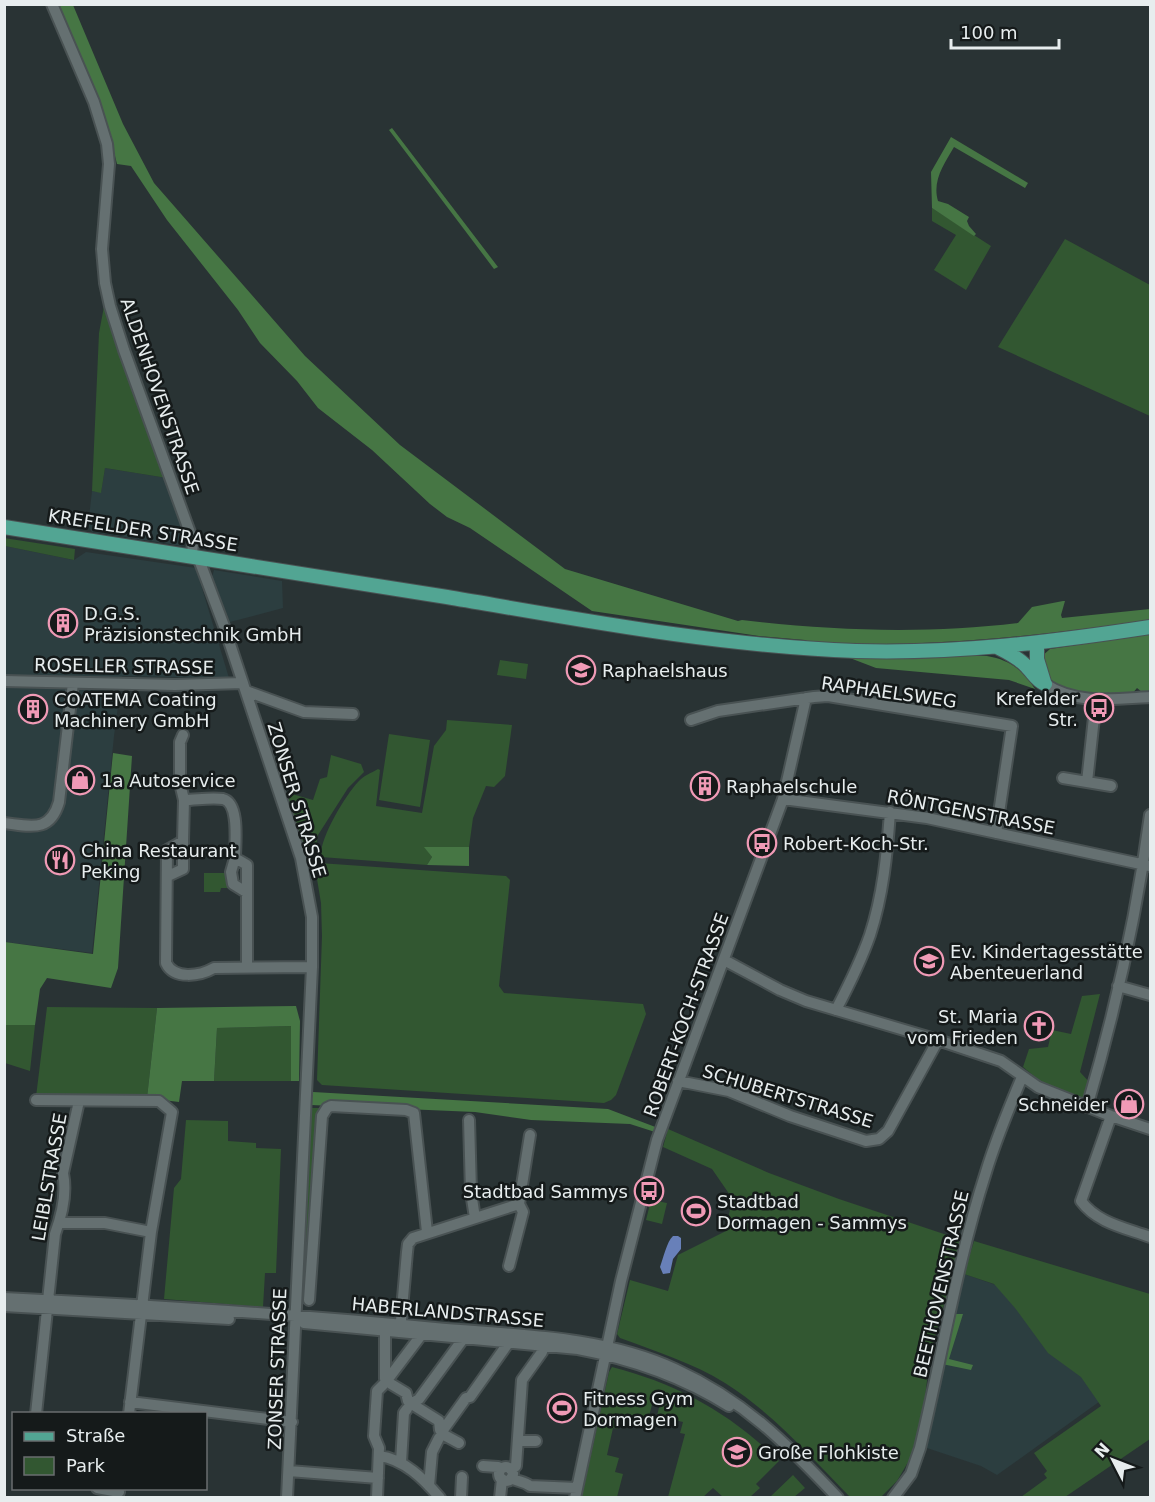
<svg xmlns="http://www.w3.org/2000/svg" width="1155" height="1502" viewBox="0 0 1155 1502" font-family="'DejaVu Sans',sans-serif">
<rect width="100%" height="100%" fill="#293334"/>
<path fill="#2c3e40" d="M105 468 167 478 186 539 184 545 183 546 92 532 88 526 92 491 101 492Z
M5 546 74 560 86 552 196 568 229 678 122 676 114 736 92 953 5 942Z
M214 570 282 581 283 608 230 622 212 577Z
M964 1274 1013 1291 1103 1399 997 1475 981 1466 924 1447 952 1314Z"/>
<path fill="#325731" d="M932 208 991 246 966 290 934 270 956 235 932 221Z
M1065 239 1150 285V416L998 347Z
M105 301 167 478 105 468 101 493 92 491 99 333Z
M4 538 75 549 74 560 5 546Z
M500 660 528 664 526 679 497 675Z
M447 720 512 725 505 776 494 787 486 786 473 818 469 847H425L432 857 427 865 321 857C319 839 345 796 358 782 363 776 371 773 378 769L380 770 376 806 422 813 434 746 446 730Z
M389 734 430 740 420 807 379 800Z
M331 755 361 764 364 772 348 788 318 835 314 859 305 854 285 792 313 800 320 779 327 777Z
M319 863 506 876 510 880 499 986 504 993 643 1004 646 1014 616 1095 611 1100 604 1103 322 1085 317 1080 322 936 321 903 315 867Z
M204 873H227V888H221L220 892H204Z
M1100 994 1080 1072 1091 1084 1087 1095 1079 1100 1046 1086 1023 1067 1029 1049 1048 1047 1052 1030 1071 1034 1082 996Z
M47 1007 157 1008 147 1098 36 1097Z
M5 1025H35L30 1071 5 1063Z
M291 1026V1081H214L217 1028Z
M311 1108H321L310 1239 304 1240 308 1116H310Z
M186 1120 228 1121V1141L256 1143V1148L281 1149 276 1273H265L263 1307 164 1299 174 1188 181 1179Z
M668 1129 769 1173 839 1199 962 1240 930 1355 923 1415 914 1452 897 1481 881 1497H850C810 1456 774 1414 725 1383 693 1363 655 1351 620 1338L617 1334 630 1280 668 1291 678 1255 726 1231 732 1198 712 1169 663 1147Z
M651 1200 667 1203 662 1224 646 1220Z
M974 1241 1150 1294V1439L1065 1497H1021L1047 1478 1044 1474 1047 1471 1034 1453 1101 1406 1081 1377 1048 1353 1015 1308 994 1284 964 1274Z
M612 1367C678 1384 730 1413 779 1461L756 1484 760 1488 750 1497H723L713 1488 703 1497H668L685 1434 680 1433 683 1422 657 1416 660 1403 653 1401 647 1424 621 1418 618 1429 613 1428 607 1455 619 1458 615 1472 623 1474 617 1497 582 1496 609 1372Z
M793 1475 805 1488 794 1497H770Z"/>
<path fill="#467644" fill-rule="evenodd" d="M58 5H73L123 124 154 183 305 356 400 445 565 569 738 621 742 620C833 631 927 634 1018 623L1032 607 1063 601H1065L1061 615 1062 618 1150 609V620C1038 636 926 648 811 643L805 640 759 636 592 611 470 528 447 517 430 504 372 450 318 408 297 381 260 343 238 310 167 220 131 166 117 164 109 132Z
M392 128 498 267 494 269 389 130Z
M951 137 1028 183 1025 188 954 147C944 164 932 181 938 201L948 204 969 217 967 221 969 226 976 234 974 236 932 208 931 172Z
M1150 634V694L1142 692 1137 688 1131 695 1086 696 1050 683 1041 657 1050 649Z
M842 655 987 656C1010 660 1023 670 1035 689L1009 680 876 668Z
M113 753 132 756 118 968 111 988 47 978 40 989 35 1025H5V942L93 954Z
M424 847H469V866L427 865 432 857Z
M296 1006 300 1021 299 1081H182L179 1102 147 1098 157 1008ZM291 1026V1081H214L217 1028Z
M313 1092 608 1109 658 1128 655 1132 630 1124 531 1120 475 1112 311 1105Z
M952 1314H963L949 1359 973 1365 971 1370 942 1364Z"/>
<path fill="#6880b9" d="M673 1236H678L681 1238V1249L673 1259 670 1273 663 1274 660 1267C663 1259 667 1241 673 1236Z"/>
<g fill="none" stroke-linecap="round" stroke-linejoin="round">
<g stroke="#495253" stroke-width="14">
<path id="minor" d="M52 4 94 102 107 144 109 164 102 249 105 283 110 306 124 350 193 541 192 556
M198 557 224 626 301 858 312 917V967L287 1498
M4 681 175 685 243 683
M1045 684C1076 705 1115 699 1150 697
M246 691 304 712 353 714
M691 720 718 711 814 697 828 696 1012 726 996 833
M183 735 180 742V783L184 800 183 841 167 850 166 963C174 980 200 976 214 968L312 967
M1063 778 1087 782 1096 699
M1087 782 1111 786
M783 799 927 818 1150 866
M184 800C196 800 211 797 223 799 240 803 235 844 235 858L247 865V966
M4 823C31 826 50 833 59 802L73 683
M235 858 231 872 233 884 246 892
M168 876 183 869V841
M724 960 780 990 806 1001 938 1040 1001 1061 1038 1087 1111 1116 1150 1129
M1118 986 1150 995
M836 1010C849 985 861 961 870 935 883 895 887 854 890 812
M678 1081 729 1091 790 1116 866 1141 879 1139 888 1131 938 1040
M36 1100 159 1101 172 1112 151 1232 129 1414
M1087 1107C1115 1012 1137 914 1150 815
M1111 1116 1081 1201C1097 1223 1126 1228 1150 1237
M469 1120 471 1192 475 1218
M519 1204 530 1135
M59 1223H105L151 1232
M509 1266 523 1212 519 1204
M4 1298C148 1305 292 1314 435 1328 515 1335 601 1335 675 1369 745 1401 786 1443 838 1498
M309 1300 322 1116 327 1108 331 1106 406 1110 414 1113 427 1232
M4 1306 229 1319
M304 1323 578 1349C632 1359 683 1377 729 1406
M400 1332 407 1252 408 1244 413 1238 519 1204
M385 1379V1331
M388 1379 422 1334
M391 1384 406 1393 408 1401
M130 1402 292 1422
M414 1402 419 1399 463 1339
M415 1406 439 1421 440 1430
M36 1414 55 1234C62 1215 67 1193 63 1173L79 1101
M443 1430 466 1398 470 1397 509 1342
M446 1436 459 1443
M518 1441H536
M379 1456C404 1459 424 1479 440 1498
M401 1462 404 1413 407 1409
M483 1466 498 1467 501 1469
M499 1474a7 7 0 1 1 14 0a7 7 0 1 1-14 0Z
M511 1470 516 1466 522 1380 542 1352 544 1346
M289 1471 378 1478
M511 1478C518 1482 524 1481 530 1486L577 1488
M429 1486 432 1452 439 1438
M97 1488 119 1492
M377 1498 379 1448 374 1436 377 1391 383 1385
M461 1498 462 1477
M500 1498 502 1479
M575 1498 621 1281 657 1140 783 799 806 698
M893 1498 911 1474 920 1448C942 1356 957 1262 986 1172 996 1139 1009 1108 1022 1077"/>
</g>
<g stroke="#495253" stroke-width="16">
<path id="major" d="M4 527C152 551 299 573 447 597 582 620 718 646 856 651 956 654 1052 642 1150 627
M1037 644V659L1044 682
M999 648C1009 653 1020 659 1027 667 1034 674 1036 680 1045 684"/>
</g>
<use href="#minor" stroke="#657071" stroke-width="10"/>
<use href="#major" stroke="#52a593" stroke-width="14"/>
</g>
<defs>
<g id="building-ring" transform="scale(1.5)"><circle r="9.5" fill="#151a1a" stroke="#f09ab6" stroke-width="1.5"/><path d="M-4-6H4V6H1V3H-1V6H-4ZM-2.5-4.3h1.7v1.8h-1.7ZM.8-4.3h1.7v1.8H.8ZM-2.5-1h1.7V.8h-1.7ZM.8-1h1.7V.8H.8Z" fill="#f09ab6"/></g>
<g id="school-ring" transform="scale(1.5)"><circle r="9.5" fill="#151a1a" stroke="#f09ab6" stroke-width="1.5"/><path d="M0-5L7-2L0 1L-7-2ZM-4 1L0 2.5L4 1V4Q0 6-4 4Z" fill="#f09ab6"/></g>
<g id="bus-ring" transform="scale(1.5)"><circle r="9.5" fill="#151a1a" stroke="#f09ab6" stroke-width="1.5"/><path d="M-5-6H5V4H4V6H2V4H-2V6H-4V4H-5ZM-3.5-4V0h7V-4ZM-3.5 1.2v1.5H-2V1.2ZM2 1.2v1.5H3.5V1.2Z" fill="#f09ab6"/></g>
<g id="shop-ring" transform="scale(1.5)"><circle r="9.5" fill="#151a1a" stroke="#f09ab6" stroke-width="1.5"/><path d="M-5-2.5h2.3a2.7 3.5 0 0 1 5.4 0H5L5.5 6h-11ZM-1.5-2.5h3a1.5 2.3 0 0 0-3 0Z" fill="#f09ab6"/></g>
<g id="restaurant-ring" transform="scale(1.5)"><circle r="9.5" fill="#151a1a" stroke="#f09ab6" stroke-width="1.5"/><path d="M-5-6h1v4h1v-4h1v4h1v-4h1v5L-1.5 .5V6h-2V.5L-5-1ZM5-6V6H3V1.5H1.5Q1.5-4 5-6Z" fill="#f09ab6"/></g>
<g id="church-ring" transform="scale(1.5)"><circle r="9.5" fill="#151a1a" stroke="#f09ab6" stroke-width="1.5"/><path d="M-1.2-6h2.4v3.5h3.3v2.4h-3.3V6h-2.4V-.1h-3.3v-2.4h3.3Z" fill="#f09ab6"/></g>
<g id="stadium-ring" transform="scale(1.5)"><circle r="9.5" fill="#151a1a" stroke="#f09ab6" stroke-width="1.5"/><path d="M0-5a6.5 5 0 1 0 0 10a6.5 5 0 1 0 0-10ZM-3.5-1.8h7v3.6h-7Z" fill="#f09ab6"/></g>
</defs>
<g fill-rule="evenodd">
<use href="#building-ring" x="63" y="623"/>
<use href="#school-ring" x="581" y="670"/>
<use href="#bus-ring" x="1099" y="708"/>
<use href="#building-ring" x="33" y="709"/>
<use href="#shop-ring" x="80" y="780"/>
<use href="#building-ring" x="705" y="786"/>
<use href="#bus-ring" x="762" y="843"/>
<use href="#restaurant-ring" x="60" y="860"/>
<use href="#school-ring" x="929" y="961"/>
<use href="#church-ring" x="1039" y="1026"/>
<use href="#shop-ring" x="1129" y="1104"/>
<use href="#bus-ring" x="649" y="1191"/>
<use href="#stadium-ring" x="696" y="1211"/>
<use href="#stadium-ring" x="562" y="1408"/>
<use href="#school-ring" x="737" y="1452"/>
</g>
<g text-anchor="middle" dominant-baseline="central" stroke-width="5" stroke-linejoin="round" paint-order="stroke">
<g font-size="18" fill="#e7edee" stroke="#151a1a">
<text transform="translate(160 396) rotate(71)">ALDENHOVENSTRASSE</text>
<text transform="translate(143 530) rotate(9)">KREFELDER STRASSE</text>
<text transform="translate(124 666) rotate(1)">ROSELLER STRASSE</text>
<text transform="translate(889 692) rotate(8)">RAPHAELSWEG</text>
<text transform="translate(297 800) rotate(73)">ZONSER STRASSE</text>
<text transform="translate(971 812) rotate(11)">RÖNTGENSTRASSE</text>
<text transform="translate(686 1015) rotate(-70)">ROBERT-KOCH-STRASSE</text>
<text transform="translate(788 1096) rotate(17)">SCHUBERTSTRASSE</text>
<text transform="translate(49 1177) rotate(-80)">LEIBLSTRASSE</text>
<text transform="translate(941 1284) rotate(-77)">BEETHOVENSTRASSE</text>
<text transform="translate(448 1312) rotate(5)">HABERLANDSTRASSE</text>
<text transform="translate(277 1369) rotate(-88)">ZONSER STRASSE</text>
</g>
<g font-size="18" fill="#e7edee" stroke="#151a1a" text-anchor="start">
<text x="84" y="613">D.G.S.<tspan x="84" dy="21">Präzisionstechnik GmbH</tspan></text>
<text x="602" y="670">Raphaelshaus</text>
<text x="1078" y="698" text-anchor="end">Krefelder<tspan x="1078" dy="21">Str.</tspan></text>
<text x="54" y="699">COATEMA Coating<tspan x="54" dy="21">Machinery GmbH</tspan></text>
<text x="101" y="780">1a Autoservice</text>
<text x="726" y="786">Raphaelschule</text>
<text x="783" y="843">Robert-Koch-Str.</text>
<text x="81" y="850">China Restaurant<tspan x="81" dy="21">Peking</tspan></text>
<text x="950" y="951">Ev. Kindertagesstätte<tspan x="950" dy="21">Abenteuerland</tspan></text>
<text x="1018" y="1016" text-anchor="end">St. Maria<tspan x="1018" dy="21">vom Frieden</tspan></text>
<text x="1108" y="1104" text-anchor="end">Schneider</text>
<text x="628" y="1191" text-anchor="end">Stadtbad Sammys</text>
<text x="717" y="1201">Stadtbad<tspan x="717" dy="21">Dormagen - Sammys</tspan></text>
<text x="583" y="1398">Fitness Gym<tspan x="583" dy="21">Dormagen</tspan></text>
<text x="758" y="1452">Große Flohkiste</text>
</g>
</g>
<rect width="1155" height="1502" fill="none" stroke="#e7edee" stroke-width="12"/>
<rect x="12" y="1412" width="195" height="78" fill="#151a1a" stroke="#696e6f" stroke-width="1.5"/>
<rect x="24" y="1432" width="30" height="9" fill="#52a593" stroke="#696e6f" stroke-width="1.5"/>
<text x="66" y="1442" font-size="18" fill="#e7edee">Straße</text>
<rect x="24" y="1457" width="30" height="18" fill="#325731" stroke="#696e6f" stroke-width="1.5"/>
<text x="66" y="1472" font-size="18" fill="#e7edee">Park</text>
<g transform="translate(1113 1460) rotate(312)" stroke="#151a1a" stroke-width="4.5" paint-order="stroke">
<path d="M0-4.5L10 22L0 15L-10 22Z" fill="#e7edee"/>
<text y="-9" font-size="16" font-weight="bold" text-anchor="middle" fill="#e7edee">N</text>
</g>
<path d="M951 39v9h108v-9" fill="none" stroke="#e7edee" stroke-width="3"/>
<text x="960" y="39" font-size="18" fill="#e7edee" stroke="#151a1a" stroke-width="4.5" paint-order="stroke">100 m</text>
</svg>
